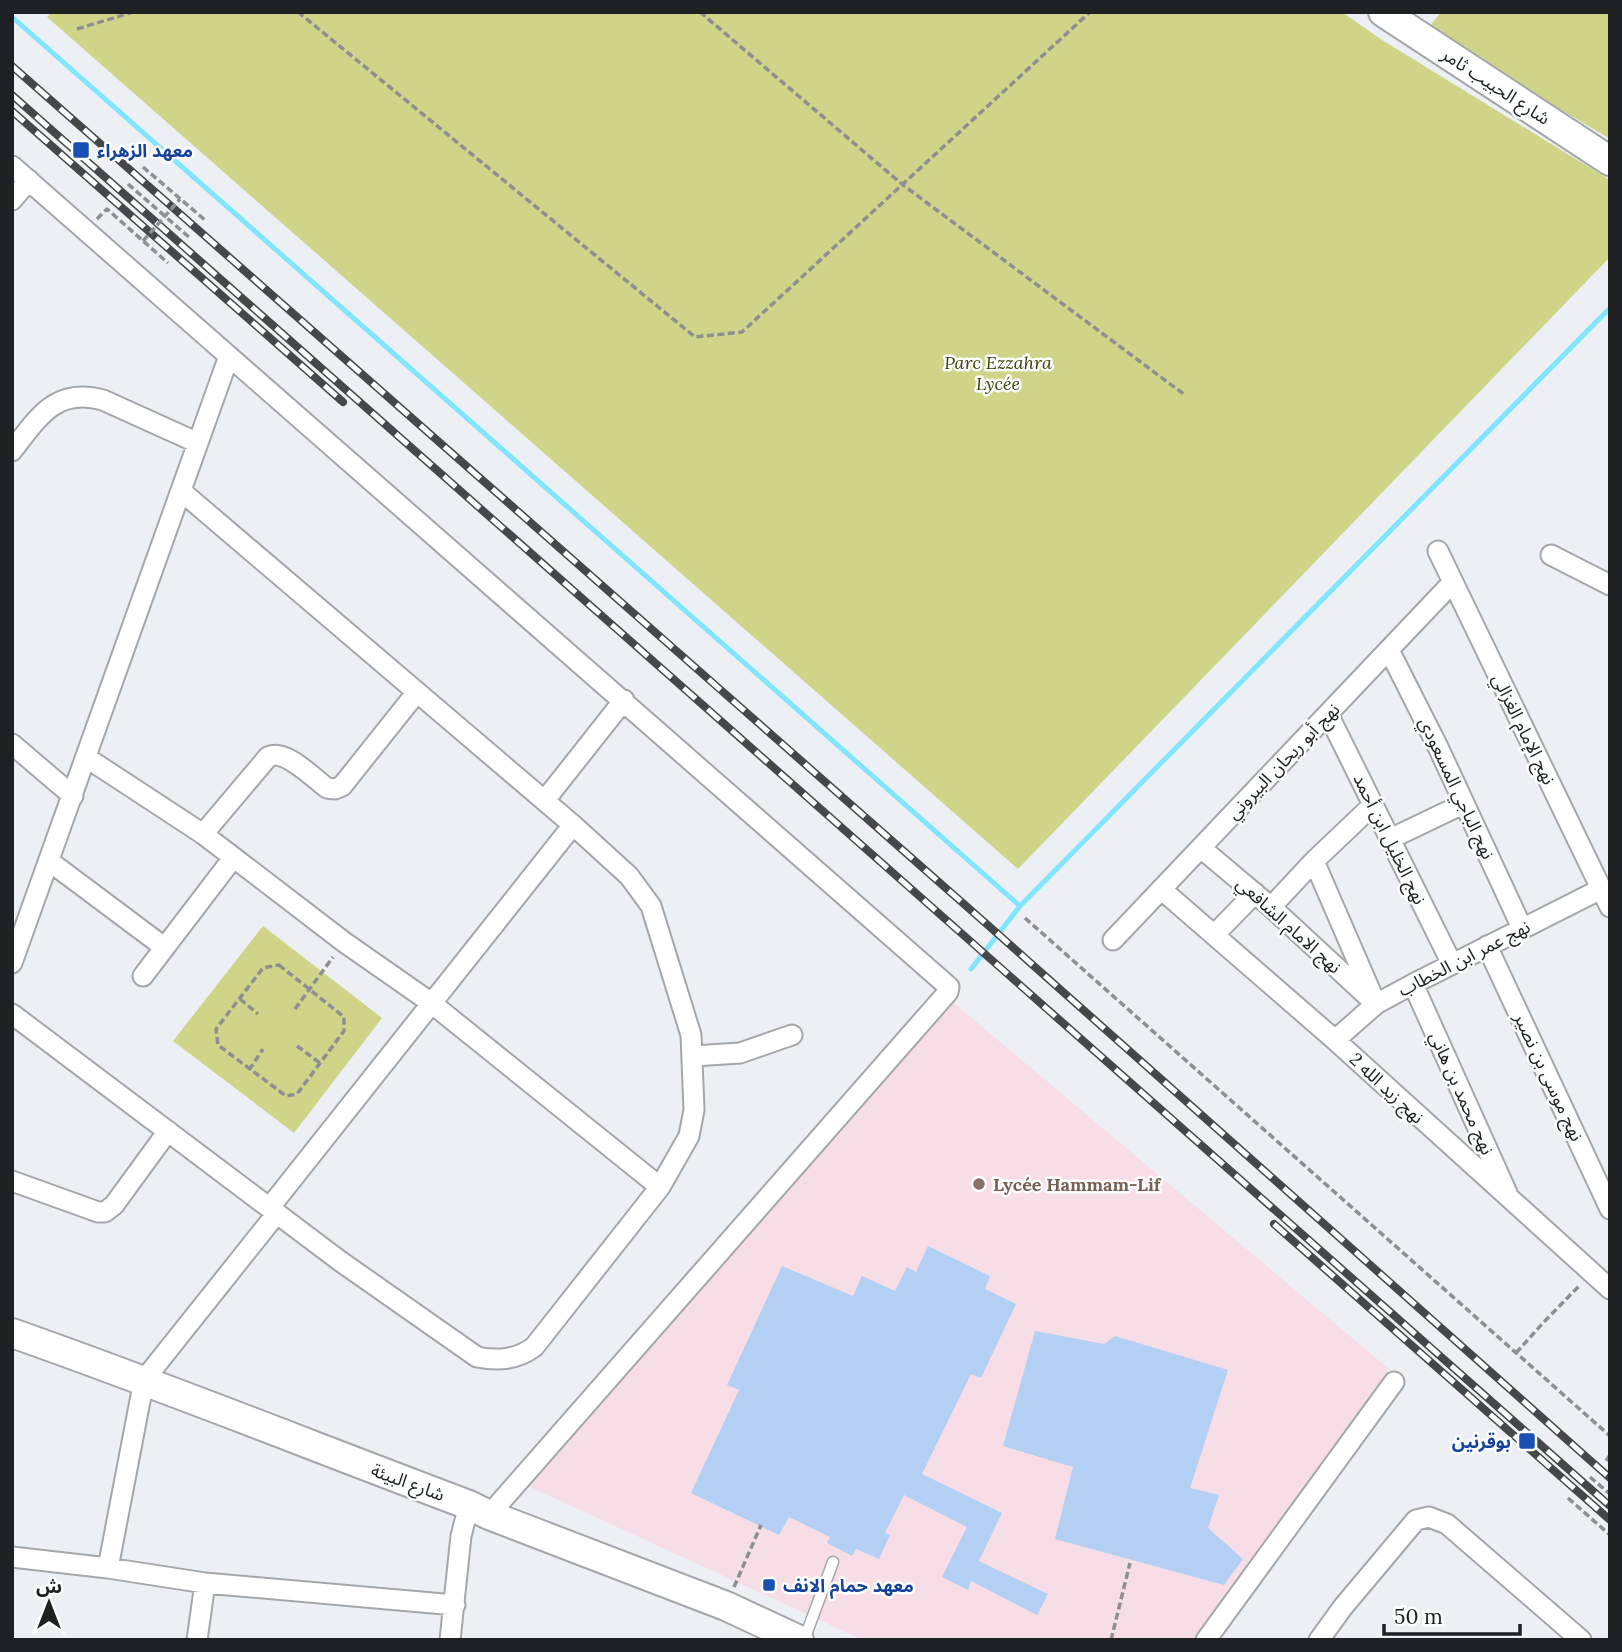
<svg xmlns="http://www.w3.org/2000/svg" width="1622" height="1652" viewBox="0 0 1622 1652" font-family="Lora,'Noto Sans Arabic',serif">
<rect width="100%" height="100%" fill="#eceff3"/>
<path fill="#f7dde5" d="M949 999 1389 1369 1196 1640H863L528 1486Z"/>
<path fill="#d0d488" d="M52 12H1342L1382 40 1610 180V257L1018 869 47 17Z
M1441 12H1610V139L1427 30Z
M263 926 382 1018 294 1133 173 1041Z"/>
<g fill="none" stroke-linecap="round" stroke-linejoin="round">
<path stroke="#81e5fe" stroke-width="5" d="M12 17 1020 906
M971 969 1020 906 1610 308"/>
</g>
<path fill="#b3d0f4" d="M928 1246 990 1276 985 1289 1016 1304 981 1378 971 1374 922 1474 1002 1513 979 1561 1048 1594 1037 1615 971 1581 968 1590 942 1577 967 1527 904 1495 885 1533 890 1535 879 1559 856 1549 852 1556 827 1543 830 1537 789 1517 779 1535 691 1493 739 1390 727 1385 782 1266 853 1296 862 1276 895 1291 907 1267 916 1272Z
M1035 1331 1104 1344 1115 1336 1228 1370 1190 1488 1219 1495 1208 1528 1243 1559 1224 1585 1055 1539 1073 1467 1003 1446Z"/>
<g fill="none" stroke-linecap="round" stroke-linejoin="round">
<g stroke="#a4a7aa" stroke-width="13">
<path id="lane" d="M804 1640 833 1562"/>
</g>
<g stroke="#a4a7aa" stroke-width="23">
<path id="street" d="M12 166 949 987 948 992 489 1515
M12 200 29 180
M12 451C38 418 55 387 103 400L198 443
M1438 551 1610 907
M1551 555 1610 585
M1389 650 1438 747 1522 928
M1328 714 1452 964
M12 744 73 796
M87 758 203 834 344 942 430 1002 660 1187
M545 800 624 700
M203 834 268 757C285 748 313 778 327 788L335 789 342 786 417 692
M1390 839 1463 804
M1201 848 1271 907 1376 1004
M49 861 164 947
M1314 861 1373 997
M1161 889 1335 1040 1610 1289
M1271 907 1314 861 1373 805
M1214 935 1255 893
M1113 940 1453 582
M1487 946 1610 1209
M12 963 229 356
M143 976 233 858
M1413 984 1507 1193
M12 1014 340 1261 477 1357C498 1361 516 1360 534 1347L660 1187 689 1136 694 1110 691 1035 651 906 629 876 573 825 181 491
M1335 1040 1376 1004 1413 984 1601 889
M693 1056 740 1053 792 1035
M12 1181 98 1212H105L114 1205 168 1131
M270 1207 573 825
M12 1557 108 1568 205 1583 455 1605
M108 1568 144 1380 277 1213
M197 1640 205 1583
M450 1640 461 1536 469 1505
M1206 1640 1394 1382
M1319 1640 1343 1607 1416 1520 1429 1517 1447 1524 1581 1640"/>
</g>
<g stroke="#a4a7aa" stroke-width="32">
<path id="secondary" d="M1383 12 1610 161
M12 1333C166 1387 317 1448 469 1505L489 1515 726 1606 799 1640"/>
</g>
<path stroke="#8d8f91" stroke-width="3.5" stroke-dasharray="7 3.5" stroke-linecap="butt" d="M298 12 695 337 742 332 1090 12
M700 12 903 185 1185 395
M77 29 133 12
M143 167 205 220
M128 184 190 238
M97 219 107 209 168 263
M1025 918 1610 1436
M279 965 344 1017V1031L297 1094 286 1096 218 1045 216 1029 263 968Z
M240 999 258 1014
M295 1009 333 957
M297 1046 320 1063
M249 1070 263 1049
M1516 1353 1542 1324 1579 1286
M1610 1455 1606 1461 1610 1464
M1590 1477 1610 1494
M1568 1498 1610 1535
M734 1587 761 1525
M1111 1640 1130 1563"/>
<use href="#lane" stroke="#fff" stroke-width="10"/>
<use href="#street" stroke="#fff" stroke-width="19"/>
<use href="#secondary" stroke="#fff" stroke-width="28"/>
<g stroke="#454748" stroke-width="8">
<path id="rail" d="M12 66 990 927 1610 1478
M12 95 1610 1506
M12 111 343 402
M1274 1224 1610 1520"/>
</g>
<use href="#rail" stroke="#fbfdff" stroke-width="5" stroke-dasharray="16" stroke-linecap="butt"/>
<path stroke="#8d8f91" stroke-width="3.5" stroke-dasharray="7 3.5" stroke-linecap="butt" d="M143 241 180 199"/>
</g>
<g fill="#1a4fb4" stroke="#fbfdff" stroke-width="2.5">
<rect x="72" y="141" width="18" height="18" rx="3.5"/>
<rect x="1518" y="1432" width="18" height="18" rx="3.5"/>
<rect x="762" y="1578" width="14" height="14" rx="3.5"/>
</g>
<circle fill="#8d6e63" stroke="#fbfdff" stroke-width="2.5" cx="979" cy="1184" r="7"/>
<g text-anchor="middle" dominant-baseline="central" stroke-width="5" stroke-linejoin="round" paint-order="stroke">
<g font-size="18" fill="#1f2021" stroke="#fbfdff">
<text transform="translate(1496 86) rotate(33)">شارع الحبيب ثامر</text>
<text transform="translate(1524 729) rotate(64)">نهج الإمام الغزالي</text>
<text transform="translate(1283 761) rotate(-46)">نهج أبو ريحان البيروني</text>
<text transform="translate(1457 788) rotate(65)">نهج الباجي المسعودي</text>
<text transform="translate(1390 839) rotate(64)">نهج الخليل ابن أحمد</text>
<text transform="translate(1289 925) rotate(42)">نهج الامام الشافعي</text>
<text transform="translate(1464 958) rotate(-27)">نهج عمر ابن الخطاب</text>
<text transform="translate(1549 1077) rotate(65)">نهج موسى بن نصير</text>
<text transform="translate(1387 1088) rotate(43)">نهج زيد الله 2</text>
<text transform="translate(1462 1093) rotate(66)">نهج محمد بن هاني</text>
<text transform="translate(408 1482) rotate(20)">شارع البيئة</text>
</g>
<g font-size="18" font-weight="bold" fill="#164399" stroke="#fbfdff" text-anchor="start">
<text x="97" y="150">معهد الزهراء</text>
<text x="1511" y="1441" text-anchor="end">بوقرنين</text>
<text x="783" y="1585">معهد حمام الانف</text>
</g>
<g font-size="18" font-style="italic" fill="#3e3f00" stroke="#fbfdff">
<text x="998" y="362">Parc Ezzahra<tspan x="998" dy="21">Lycée</tspan></text>
</g>
<g font-size="18" font-weight="bold" fill="#785e54" stroke="#fbfdff" text-anchor="start">
<text x="993" y="1184">Lycée Hammam-Lif</text>
</g>
</g>
<rect width="1622" height="1652" fill="none" stroke="#1f2021" stroke-width="28"/>
<g transform="translate(49 1603)" stroke="#fbfdff" stroke-width="5" paint-order="stroke">
<path d="M0-5L12 26L0 18L-12 26Z" fill="#1f2021"/>
<text y="-10" font-size="19" font-weight="bold" text-anchor="middle" fill="#1f2021">ش</text>
</g>
<path d="M1384 1624v10h136v-10" fill="none" stroke="#1f2021" stroke-width="3.5"/>
<text x="1394" y="1624" font-size="21" fill="#1f2021" stroke="#fbfdff" stroke-width="5" paint-order="stroke">50 m</text>
</svg>
